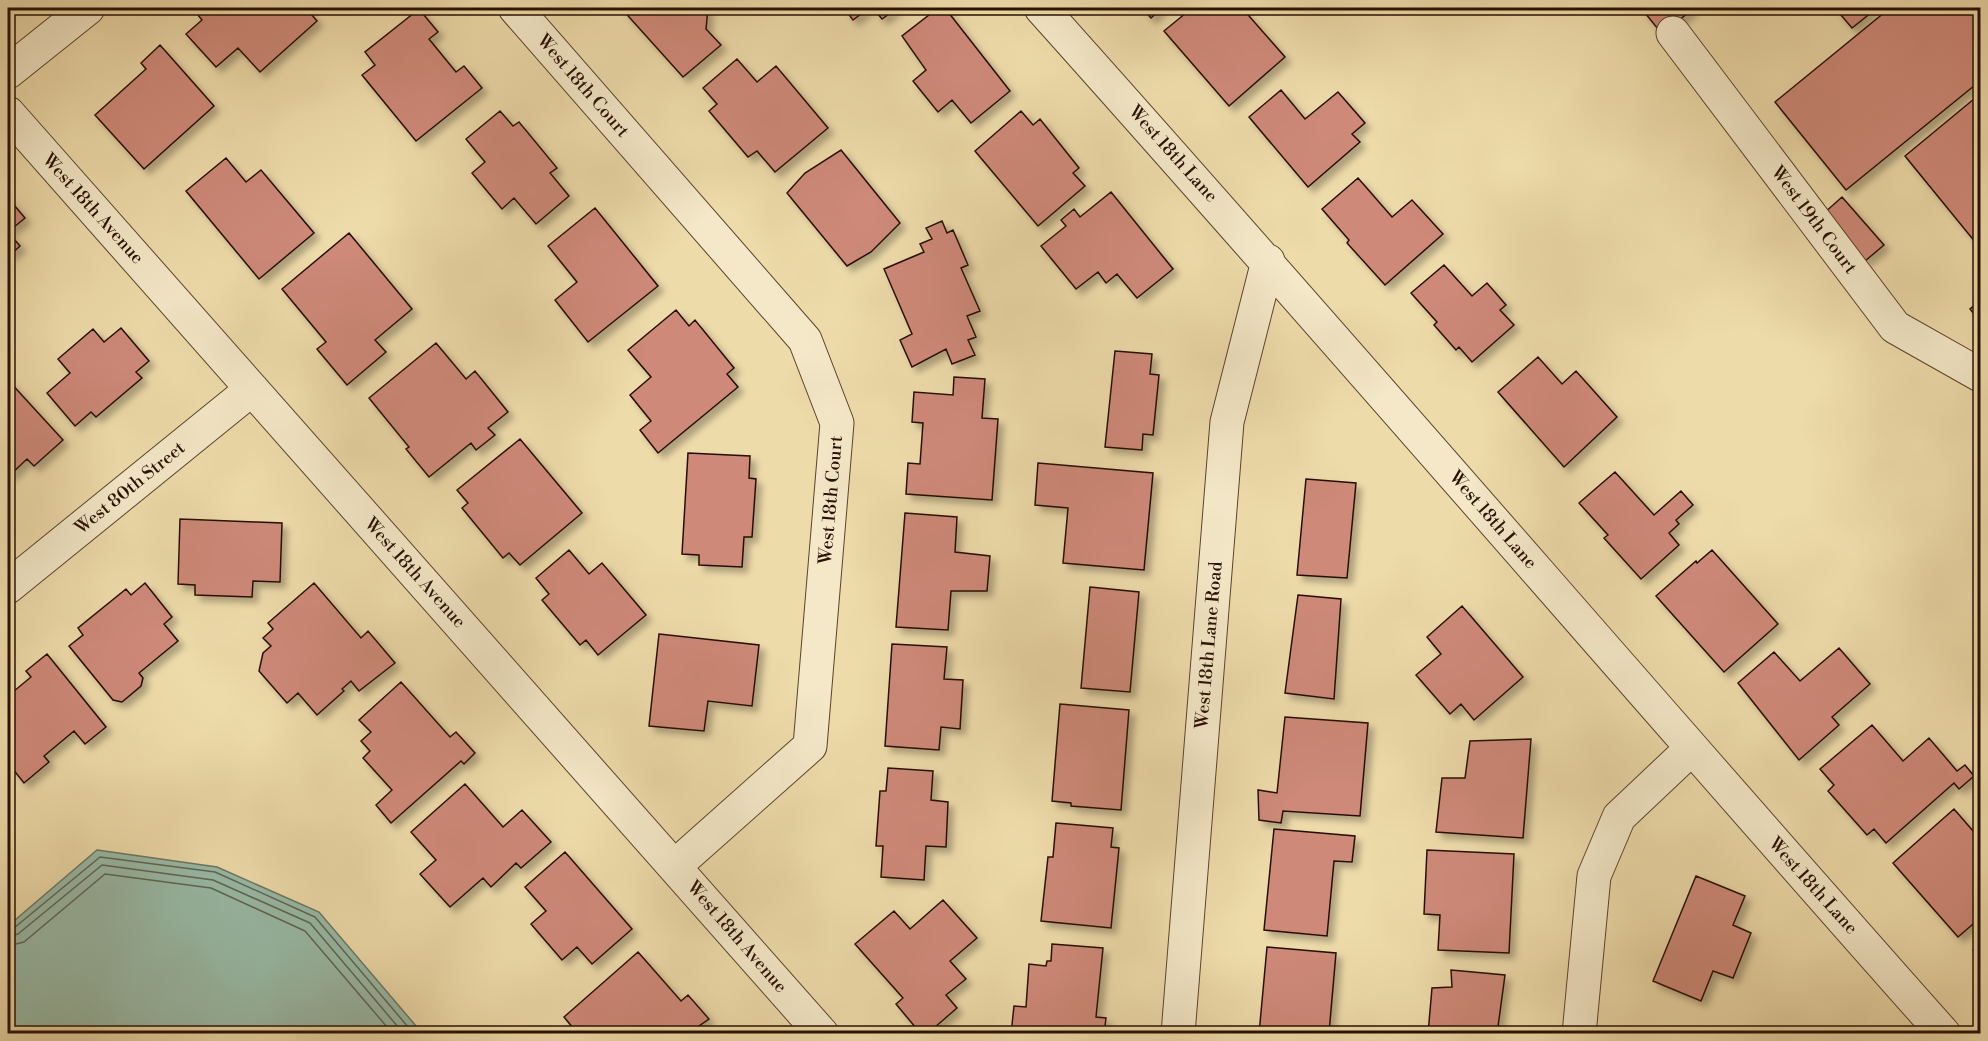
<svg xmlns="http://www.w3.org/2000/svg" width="1988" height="1041" viewBox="0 0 1988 1041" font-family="'Libre Bodoni',serif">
<defs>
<filter id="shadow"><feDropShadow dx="5.5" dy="5.5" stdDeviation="3" flood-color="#0004"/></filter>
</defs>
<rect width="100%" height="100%" fill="#eedbaa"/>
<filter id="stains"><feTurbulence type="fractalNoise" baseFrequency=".00333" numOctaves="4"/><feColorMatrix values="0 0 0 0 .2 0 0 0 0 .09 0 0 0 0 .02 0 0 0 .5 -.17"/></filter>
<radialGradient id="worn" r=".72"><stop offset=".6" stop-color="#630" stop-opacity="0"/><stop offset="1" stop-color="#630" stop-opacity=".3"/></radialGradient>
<path fill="#99bba8" stroke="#6c7765" stroke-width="1.5" d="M97 850 217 867 319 912 422 1033H8V926Z"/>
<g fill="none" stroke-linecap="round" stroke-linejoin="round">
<path stroke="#606654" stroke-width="1.5" d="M8 930 14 928 100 857 215 872 315 917 414 1034
M8 937 18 934 102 865 213 880 310 923 404 1034
M8 946 24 942 105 874 211 888 305 931 393 1034"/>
</g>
<path fill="#ce8979" stroke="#281101" stroke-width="1.5" filter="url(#shadow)" d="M205 8H306L317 21 260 72 238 48 216 67 186 34 202 20 197 14Z
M621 8H708L706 29 721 45 683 77Z
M844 8H869L853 20Z
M873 8H897L882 19Z
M938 8H945L1010 91 971 123 952 100 938 112 913 81 926 70 902 36Z
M1142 8H1162L1151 18Z
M1192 8H1242L1285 57 1229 106 1164 31Z
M1641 8H1694L1662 34Z
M1835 8H1877L1852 28Z
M1890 8H1980V81L1846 190 1775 102Z
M419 9 438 32 429 39 456 72 464 66 482 88 416 141 362 75 375 65 365 52Z
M160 45 214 106 144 169 95 115 146 69 141 63Z
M737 59 757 82 776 66 828 128 775 172 757 151 748 157 709 111 717 104 703 88Z
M1281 90 1305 119 1338 92 1365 123 1352 134 1360 142 1308 187 1249 117Z
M1980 94V248L1905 156Z
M500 111 513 126 519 122 557 168 550 173 569 196 536 224 514 198 502 209 472 173 485 162 466 139Z
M1021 111 1033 125 1040 119 1079 168 1073 173 1085 186 1038 226 975 151Z
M841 150 900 223 871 252 847 266 787 193 805 173Z
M226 158 246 182 261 170 314 233 259 279 186 191Z
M1358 178 1392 217 1412 200 1443 234 1385 285 1347 243 1349 240 1322 209Z
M1111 192 1173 269 1137 298 1117 274 1106 283 1098 272 1076 289 1041 246 1066 226 1061 220 1074 209 1080 217Z
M1842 197 1884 245 1865 261 1823 214Z
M8 198 25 218 8 232 20 246 8 257Z
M595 208 658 286 588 342 555 300 577 282 548 246Z
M942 221 947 233 953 230 968 265 961 268 980 311 967 316 976 337 968 340 975 355 952 364 946 349 912 367 900 340 912 334 884 269 924 252 920 244 932 239 926 228Z
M349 233 412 309 375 340 386 352 347 385 317 349 326 342 282 289Z
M1444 265 1472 296 1487 283 1506 305 1500 310 1514 325 1472 362 1459 347 1456 350 1434 325 1437 322 1411 293Z
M1980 301V322L1970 309Z
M676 310 689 326 695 320 734 368 727 374 738 387 658 453 640 430 651 421 630 395 651 377 628 350Z
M121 328 149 361 136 372 142 378 96 417 91 412 75 426 47 393 70 373 58 359 93 329 104 342Z
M436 343 466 379 475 371 508 412 488 428 495 435 476 450 471 443 429 477 406 449 409 447 369 398Z
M1115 351 1152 354 1150 374 1159 375 1153 435 1143 434 1142 450 1105 447Z
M1538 357 1562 384 1576 371 1617 417 1564 467 1498 392Z
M954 377 985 379 982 418 998 419 992 500 906 494 908 463 920 464 923 423 912 422 914 392 953 395Z
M8 380 63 440 34 466 27 459 8 477Z
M520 439 582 513 520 565 509 553 503 558 462 508 468 503 457 490Z
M688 453 750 456 749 478 756 479 752 537H744L742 567 699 565V555L682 554Z
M1038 463 1153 473 1144 570 1063 563 1068 508 1035 505Z
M1615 472 1654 515 1681 491 1693 505 1676 520 1679 524 1669 533 1679 545 1641 579 1604 538 1608 535 1579 503Z
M1306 479 1356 483 1347 578 1297 575Z
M905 513 957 517 955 552 990 556 987 591H951L948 630 896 627Z
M180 519 282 523 280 582 253 581 252 597 195 595V585L178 584Z
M569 550 589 574 602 563 646 615 598 655 586 640 580 645 542 600 549 594 536 578Z
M1712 550 1778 624 1724 672 1656 596 1696 561 1697 563Z
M145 583 172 617 164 624 178 641 139 673 143 678 141 686 122 702 113 700 69 646 83 635 78 628 126 589 131 595Z
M314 583 361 638 368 631 395 663 359 691 351 681 342 689 344 691 317 715 298 693 287 703 259 671 263 653 271 646 263 638 273 629 268 623Z
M1090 587 1139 592 1130 692 1081 688Z
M1298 595 1341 599 1334 699 1285 693Z
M1462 606 1523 677 1474 720 1461 704 1450 714 1416 675 1441 654 1427 637Z
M659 634 759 645 752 706 708 701 704 731 649 726Z
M892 644 947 647 944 679 963 680 960 729 941 727 939 750 885 746Z
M1839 648 1870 684 1832 717 1839 725 1799 760 1738 683 1774 652 1800 681Z
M47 654 106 727 85 744 74 731 44 756 49 762 24 783 8 763V696L31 677 26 671Z
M401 682 450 737 456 732 475 753 464 764 461 761 391 823 376 805 392 790 363 758 370 751 361 741 371 732 359 720Z
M1060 704 1129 710 1121 810 1071 806V803L1052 801Z
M1285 717 1368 723 1360 816 1283 811 1281 823 1259 820 1258 790 1277 793Z
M1872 725 1903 761 1929 738 1957 771 1965 765 1974 776 1959 789 1954 783 1886 843 1874 829 1867 835 1828 791 1834 785 1820 769Z
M1531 739 1523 838 1436 832 1442 778H1465L1470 741Z
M888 768 933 771 931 800 948 802 946 847 926 846 924 880 881 877 883 846H876L880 791H886Z
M465 784 503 827 522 810 551 842 521 868 516 863 491 887 483 878 450 907 420 874 436 860 411 832Z
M1954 809 1980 839 1974 847 1980 855V918L1958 937 1893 863Z
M1056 823 1113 828 1111 847 1119 848 1111 928 1041 921 1048 857H1053Z
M1274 829 1355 836 1352 862 1334 861 1327 936 1264 930Z
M1427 850 1514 854 1509 953 1438 950 1440 915 1424 914Z
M565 852 632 929 592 964 577 947 562 960 531 924 546 911 525 887Z
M1696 876 1745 896 1733 925 1751 933 1733 978 1713 971 1701 1001 1653 981Z
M943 900 977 938 950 961 966 979 946 995 957 1008 927 1034H921L896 1004 903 998 855 944 894 911 910 929Z
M1052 944 1103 948 1096 1017 1106 1018 1104 1034H1011L1014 1006 1026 1007 1029 964 1046 966 1047 961H1051Z
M1980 944V958L1973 950Z
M1267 947 1336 953 1329 1033 1259 1034Z
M638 952 681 1001 688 995 709 1019 687 1034H578L564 1017Z
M1451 970 1505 975 1497 1034H1428L1432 988 1452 987Z"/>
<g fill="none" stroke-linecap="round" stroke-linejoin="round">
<g stroke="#5a442b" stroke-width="35">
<path id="minor" d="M515 8 805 340 837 423 810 746 675 866
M1041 8C1345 347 1641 693 1944 1034
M1673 33 1895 327 1980 375
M8 72 88 8
M8 113 822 1034
M8 587 252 389
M1178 1034 1227 422 1268 261
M1579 1034 1594 876 1619 817 1691 749"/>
</g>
<use href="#minor" stroke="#f4e8c8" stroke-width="33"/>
</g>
<g text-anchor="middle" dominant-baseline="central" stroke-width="5" stroke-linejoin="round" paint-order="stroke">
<g font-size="18" fill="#281101" stroke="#f4e8c8">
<text transform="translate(583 86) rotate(49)">West 18th Court</text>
<text transform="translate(1173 154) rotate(48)">West 18th Lane</text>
<text transform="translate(93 209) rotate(48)">West 18th Avenue</text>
<text transform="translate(1814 220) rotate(53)">West 19th Court</text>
<text transform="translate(130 488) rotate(-39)">West 80th Street</text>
<text transform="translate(831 500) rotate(-85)">West 18th Court</text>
<text transform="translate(1493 520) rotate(49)">West 18th Lane</text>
<text transform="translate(415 573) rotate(48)">West 18th Avenue</text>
<text transform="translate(1209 645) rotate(-85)">West 18th Lane Road</text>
<text transform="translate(1813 886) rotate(48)">West 18th Lane</text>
<text transform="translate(737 937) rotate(49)">West 18th Avenue</text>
</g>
</g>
<rect width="1988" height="1041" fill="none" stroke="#eedbaa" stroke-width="30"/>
<rect x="9" y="9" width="1970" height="1023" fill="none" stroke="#281101" stroke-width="3"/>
<rect x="15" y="15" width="1958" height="1011" fill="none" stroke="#281101" stroke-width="1.5"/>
<rect width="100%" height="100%" filter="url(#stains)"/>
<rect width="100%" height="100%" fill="url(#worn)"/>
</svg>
